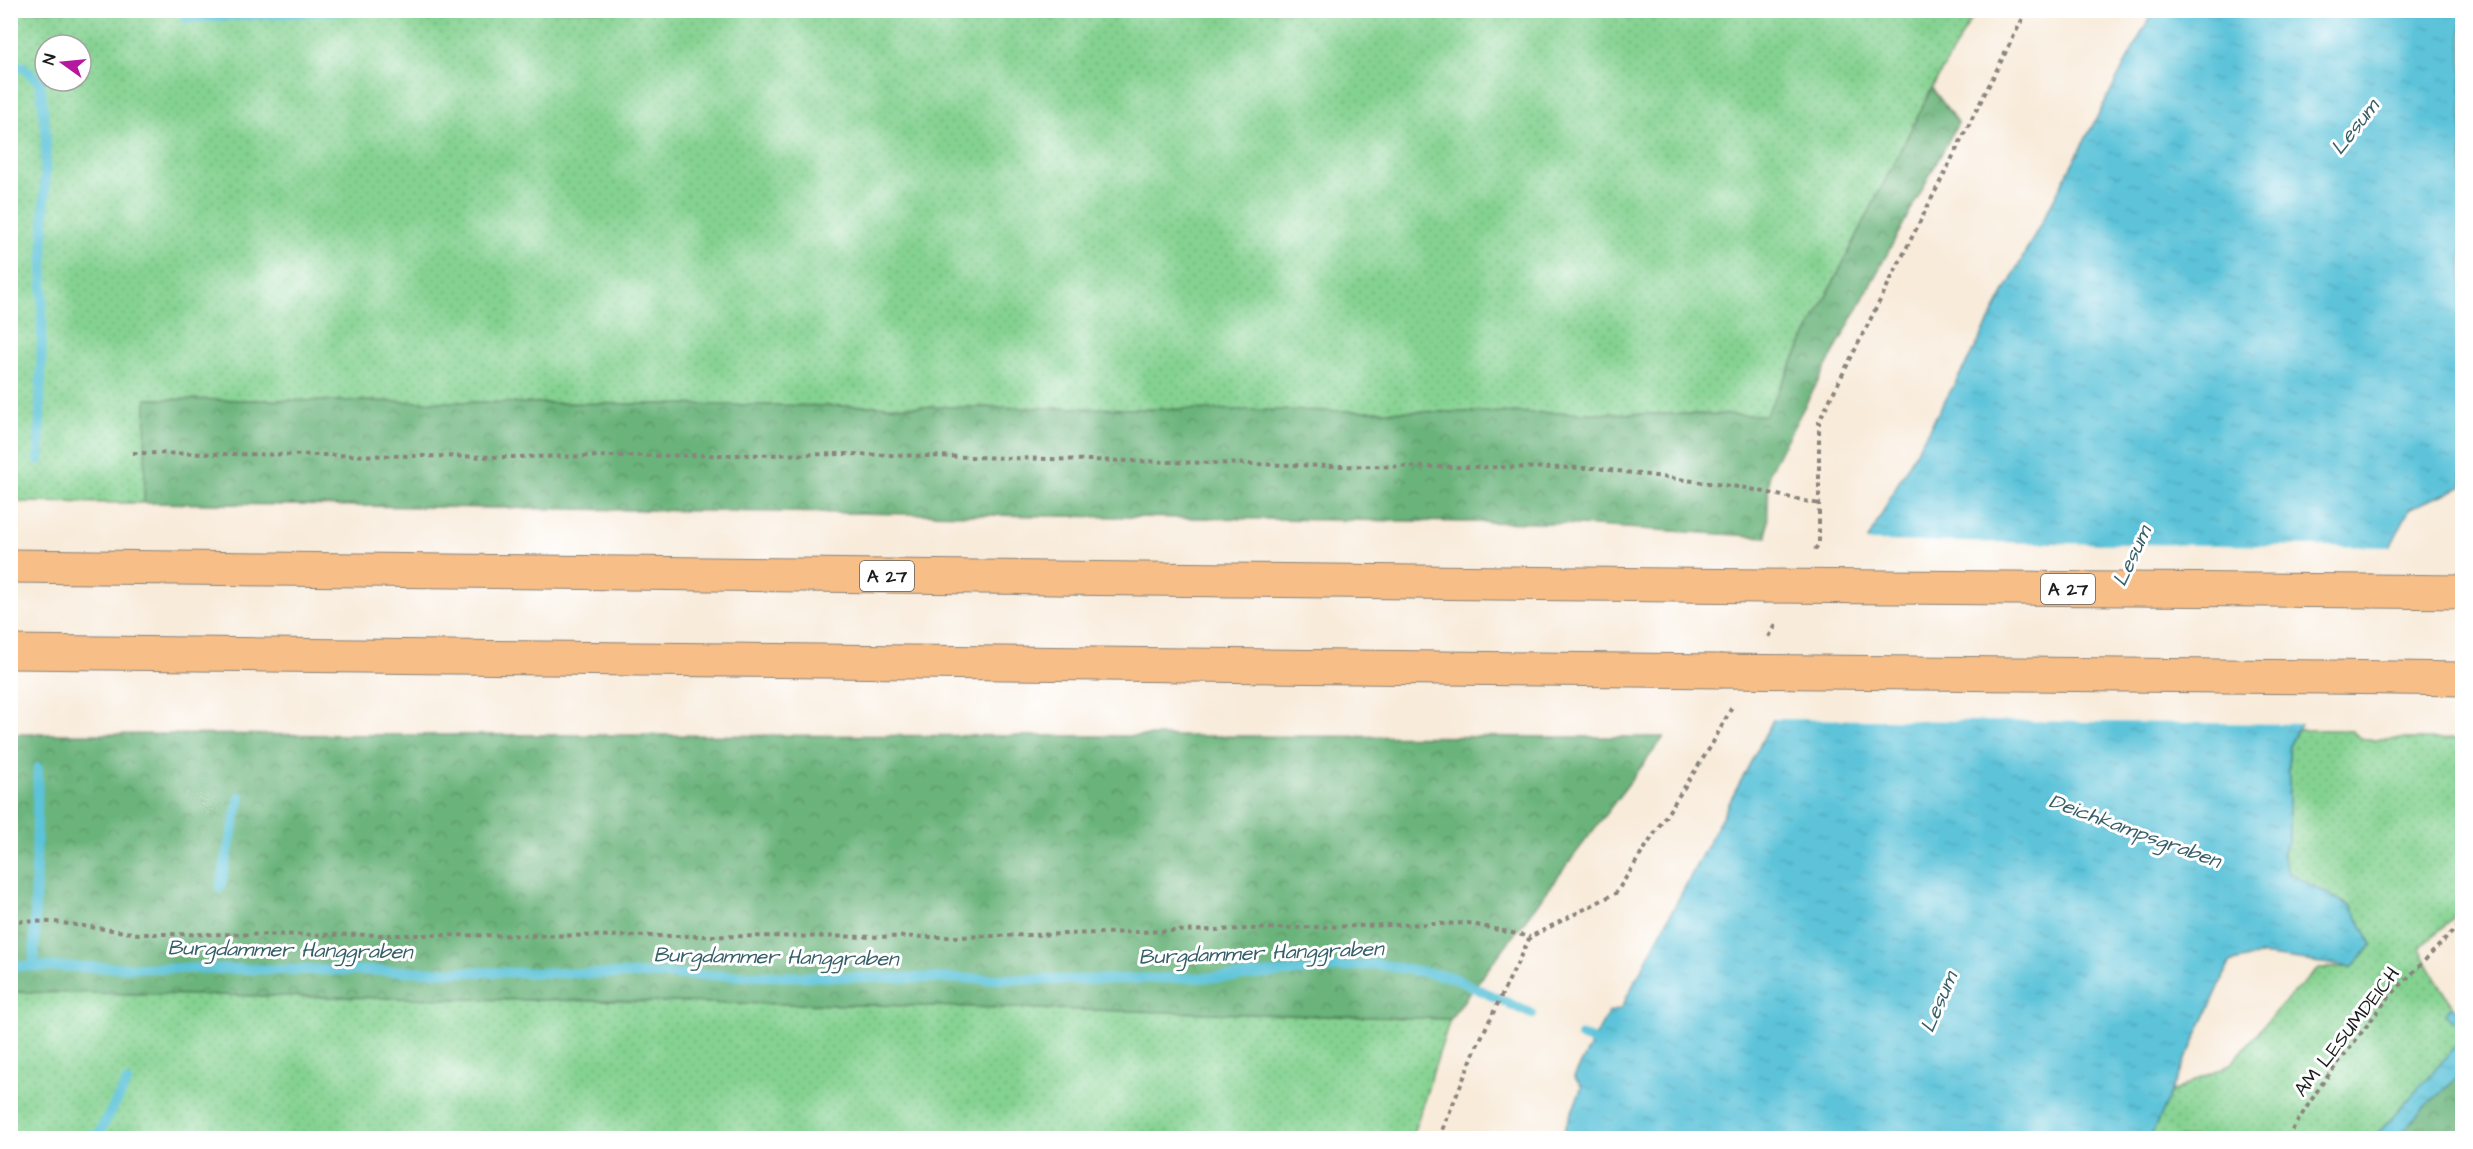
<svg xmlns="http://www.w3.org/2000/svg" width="2473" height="1149" viewBox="0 0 2473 1149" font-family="'Architects Daughter',sans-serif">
<defs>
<pattern id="grass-dots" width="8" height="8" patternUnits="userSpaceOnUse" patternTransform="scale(1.5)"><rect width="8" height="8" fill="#84d291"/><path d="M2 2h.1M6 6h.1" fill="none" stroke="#71b47c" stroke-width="1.8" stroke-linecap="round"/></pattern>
<pattern id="forest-crowns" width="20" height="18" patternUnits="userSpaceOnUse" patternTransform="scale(1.5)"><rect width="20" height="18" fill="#6bb47b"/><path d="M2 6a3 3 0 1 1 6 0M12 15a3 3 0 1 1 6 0" fill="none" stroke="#579264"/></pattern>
<pattern id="water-ripples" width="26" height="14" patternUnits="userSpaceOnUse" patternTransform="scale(1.5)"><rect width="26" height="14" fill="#5cc3d9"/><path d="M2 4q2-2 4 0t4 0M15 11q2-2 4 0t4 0" fill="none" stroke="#4fa7ba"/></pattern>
</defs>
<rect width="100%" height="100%" fill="#fff"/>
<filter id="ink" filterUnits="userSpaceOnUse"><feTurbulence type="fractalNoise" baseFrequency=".0167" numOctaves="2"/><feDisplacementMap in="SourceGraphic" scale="12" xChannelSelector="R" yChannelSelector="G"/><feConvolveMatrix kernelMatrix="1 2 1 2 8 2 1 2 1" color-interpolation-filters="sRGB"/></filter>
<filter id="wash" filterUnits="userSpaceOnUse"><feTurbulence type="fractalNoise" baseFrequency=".008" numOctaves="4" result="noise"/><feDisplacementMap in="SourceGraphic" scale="24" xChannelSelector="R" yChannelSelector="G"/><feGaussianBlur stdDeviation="1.35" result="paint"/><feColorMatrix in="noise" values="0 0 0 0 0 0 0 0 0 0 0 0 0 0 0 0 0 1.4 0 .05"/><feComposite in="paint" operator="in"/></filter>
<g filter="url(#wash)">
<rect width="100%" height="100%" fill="#f8ebda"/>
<path fill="url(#grass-dots)" stroke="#507756" stroke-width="1.5" fill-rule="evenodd" d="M11 11H1976L1932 88 1766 415 147 399 144 503 11 502ZM45 45H81V81H45Z
M2298 730H2351L2361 739H2462V910L2420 948 2430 969 2453 1006 2445 1014 2461 1027 2458 1045 2374 1138H2150L2170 1093 2232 1063 2281 1005 2319 968 2352 967 2372 945 2352 907 2288 873 2282 854 2289 840V746Z
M11 992 927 1006 1450 1019 1412 1138H11Z"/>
<path fill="url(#forest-crowns)" stroke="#44684c" stroke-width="1.5" d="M1932 88 1958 123 1769 472 1767 537 1547 523 144 503 146 399 1766 415Z
M11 734 1664 737 1450 1019 927 1006 11 992Z
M2462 1074V1138H2398L2423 1108Z"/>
<path fill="url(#water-ripples)" stroke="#3c707a" stroke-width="1.5" d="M2153 11H2462V487L2410 508 2289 746V840L2282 854 2289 873 2352 907 2372 945 2352 967 2261 955 2230 963 2150 1138H1561L1582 1087 1574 1077 1608 1013 1621 1008 1898 483 1974 350Z
M2453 1006 2462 1013V1074L2423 1108 2398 1138H2374L2457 1045 2461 1027 2445 1014Z"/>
<path fill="#f8ebda" d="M1864 541 2394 547 2304 724 1769 719Z"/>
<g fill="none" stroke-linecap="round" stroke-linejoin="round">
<path stroke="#5cc3d9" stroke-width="10" d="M186 10 185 18 352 10
M10 68 23 67 40 83 46 136 39 460
M220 888 240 797
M10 966 1068 980 1235 977 1377 964 1451 977 1532 1014
M34 967 38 768
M1581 1036 1606 1046
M96 1138 127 1082"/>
</g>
</g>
<g filter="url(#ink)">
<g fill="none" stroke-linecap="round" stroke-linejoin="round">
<g stroke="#8a847b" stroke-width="35">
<path id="highway" d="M10 566 1763 586
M2372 591 2462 592
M10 652 1719 671
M2328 677 2462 679"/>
</g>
<path stroke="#8a847b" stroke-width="4" stroke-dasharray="4.5 4.5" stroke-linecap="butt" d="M133 453 509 457 848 454 1331 466 1595 468 1746 488 1819 504
M1815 550 1819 543V421L2027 10
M1769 637 1777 623
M10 921 55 922 139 934 954 937 1468 923 1530 937
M1439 1138 1476 1048 1530 937 1616 893 1711 746 1732 707
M2287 1138 2321 1085 2389 997 2462 922"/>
<use href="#highway" stroke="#f7be87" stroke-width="33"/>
<g stroke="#8a847b" stroke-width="35" stroke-linecap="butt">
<path id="highway-bridge" d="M1763 586 2372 591
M1719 671 2328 677"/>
</g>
<use href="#highway-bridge" stroke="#f7be87" stroke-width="33"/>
</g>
</g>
<g text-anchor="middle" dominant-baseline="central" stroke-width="6" stroke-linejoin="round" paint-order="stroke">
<g fill="#fff" stroke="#606060" stroke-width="1.5">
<rect x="860" y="561" width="54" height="30" rx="4.5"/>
<rect x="2041" y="574" width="54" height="30" rx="4.5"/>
</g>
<g font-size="18" font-weight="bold" fill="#1c1c1c">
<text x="887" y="576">A 27</text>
<text x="2068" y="589">A 27</text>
</g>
<g font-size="20" fill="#1c1c1c" stroke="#fff">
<text transform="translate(2347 1032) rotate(-52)">AM LESUMDEICH</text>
</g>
<g font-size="21" font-style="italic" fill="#365f68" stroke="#fff">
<text transform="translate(2355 127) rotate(-52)">Lesum</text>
<text transform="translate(2132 556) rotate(-65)">Lesum</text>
<text transform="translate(2135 831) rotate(20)">Deichkampsgraben</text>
<text transform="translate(290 950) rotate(1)">Burgdammer Hanggraben</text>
<text transform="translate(1261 953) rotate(-2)">Burgdammer Hanggraben</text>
<text transform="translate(776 957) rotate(1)">Burgdammer Hanggraben</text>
<text transform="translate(1939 1002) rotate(-67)">Lesum</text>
</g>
</g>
<rect width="2473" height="1149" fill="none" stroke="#fff" stroke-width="36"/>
<g transform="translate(63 63) rotate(285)"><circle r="28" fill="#ffffff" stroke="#a4a4a4" stroke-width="1.5"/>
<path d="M0-4.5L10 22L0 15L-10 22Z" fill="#b5179e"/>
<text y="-9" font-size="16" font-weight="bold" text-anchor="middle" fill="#1c1c1c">N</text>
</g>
</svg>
